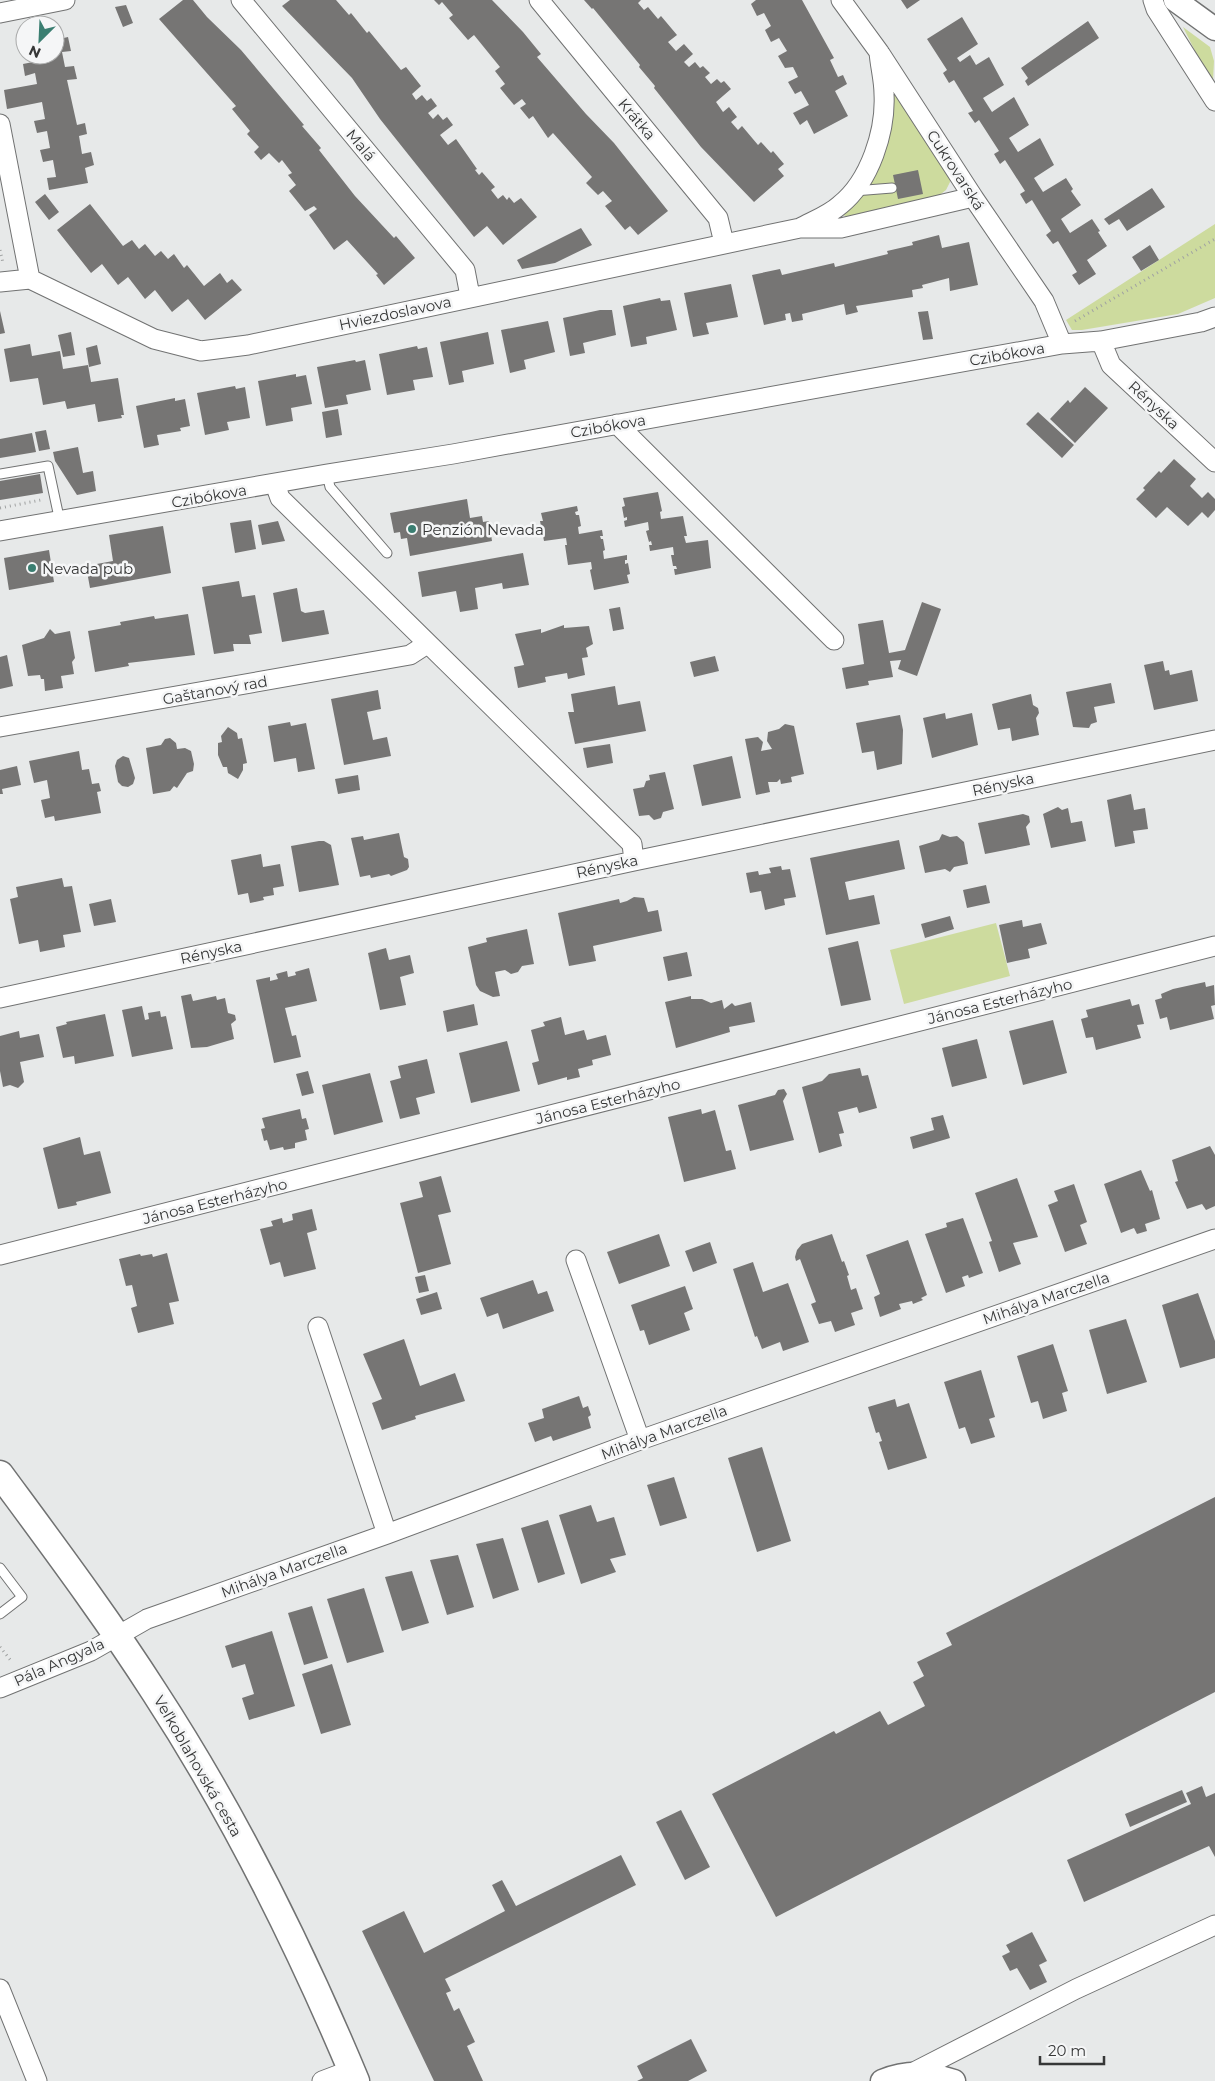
<svg xmlns="http://www.w3.org/2000/svg" width="1215" height="2081" viewBox="0 0 1215 2081" font-family="Montserrat,sans-serif">
<rect width="100%" height="100%" fill="#e7e9e9"/>
<path fill="#cddb9e" d="M1183 27 1210 47 1214 61 1213 81 1197 55Z
M891 80 952 178 946 190 933 200 848 217 843 215Z
M1215 224V298L1178 314 1082 330H1072L1066 320Z
M996 923 1010 976 904 1004 890 950Z"/>
<path fill="#767574" d="M183 0H193L207 17 241 50 304 125 302 126 321 148 319 150 355 196 394 238 396 236 415 258 384 285 376 275 378 274 347 240 334 250 309 215 317 209 314 206 305 211 289 191 296 185 288 175 292 173 282 160 279 163 269 153 261 160 254 152 259 147 247 134 250 131 232 109 236 106 159 19Z
M290 0H336L349 15 351 13 367 33 369 31 401 70 406 67 421 86 412 94 416 100 422 95 427 101 431 98 437 106 428 113 433 119 438 114 443 120 447 117 453 125 440 135 448 145 456 139 477 169 475 170 479 175 482 172 495 187 491 190 498 199 503 195 507 200 509 197 514 203 521 198 537 217 503 245 487 226 474 237 380 119 352 78 282 6Z
M434 0H492L523 32 541 54 537 57 586 114 614 143 668 211 638 235 630 226 625 230 605 206 612 201 603 191 598 195 586 183 592 177 553 133 548 138 533 116 529 119 520 108 526 104 522 99 514 105 500 88 505 84 495 71 500 67 474 35 468 40 449 18 453 15 442 2 439 5Z
M584 0H641L638 3 644 10 648 7 658 19 661 16 677 35 668 42 676 51 684 44 693 54 684 62 689 67 695 62 700 68 703 66 710 73 705 77 711 84 717 79 721 83 724 81 731 89 716 102 723 112 729 107 737 117 731 122 738 130 742 126 758 145 761 142 771 153 773 151 784 164 778 169 784 176 754 202 701 147 654 88 655 86 639 67 640 65 593 8 592 9Z
M756 0H802L834 58 830 60 838 77 843 75 847 84 835 91 848 116 814 134 807 120 800 125 793 113 809 105 801 91 795 94 788 82 798 77 793 67 785 68 778 56 787 51 779 38 771 42 765 30 771 26 764 13 757 16 751 4Z
M901 0H920L907 9Z
M126 5 133 23 123 27 115 7Z
M962 17 978 44 957 58 960 62 970 55 976 65 989 57 1004 85 983 98 992 112 1014 97 1029 125 1009 138 1018 152 1040 138 1054 165 1034 178 1043 192 1066 178 1073 189 1071 191 1081 205 1061 219 1070 233 1092 219 1100 231 1098 232 1107 246 1087 260 1096 274 1079 285 1072 275 1077 272 1058 241 1053 244 1046 235 1051 231 1032 200 1026 204 1020 194 1025 191 1005 160 1000 164 994 154 999 151 979 120 975 123 968 113 973 111 954 80 949 83 943 73 947 70 927 39Z
M1088 21 1099 38 1028 86 1025 81 1028 78 1021 68Z
M68 37 71 51 62 52 65 67 74 66 77 79 67 80 77 125 85 123 87 134 79 136 82 154 91 152 94 165 85 168 88 183 49 190 47 178 56 177 53 160 43 162 40 150 50 148 47 131 37 133 34 121 45 119 42 102 7 109 4 90 37 84 35 73 25 76 23 64 33 62 31 55H55V40Z
M918 170 923 194 898 199 893 175Z
M1152 188 1165 207 1127 231 1119 219 1109 225 1104 219Z
M45 194 59 212 49 220 35 202Z
M90 204 123 246 132 240 139 249 145 244 155 256 161 251 168 259 174 254 184 268 187 265 204 286 220 273 227 283 232 279 242 290 205 320 188 299 172 312 155 290 145 299 128 277 118 285 102 264 91 273 57 230Z
M581 228 592 245 555 263 522 269 517 260Z
M939 235 942 248 969 242 978 285 950 291 949 278 922 285 923 288 912 290 913 297 856 306 858 312 846 315 844 304 802 314 803 320 792 322 790 313 785 314 786 320 764 325 752 275 780 269 782 275 834 263 835 267 888 254 887 251 913 245 912 242Z
M1150 245 1159 260 1141 271 1132 257Z
M731 284 738 317 706 323 709 334 693 337 684 293Z
M660 298 661 301 670 300 677 330 646 337 647 344 631 347 623 306Z
M600 310H612L616 335 583 343 585 353 570 356 563 318Z
M0 311 5 333 0 334Z
M928 311 933 339 923 340 918 312Z
M548 321 555 352 524 360 526 369 510 373 501 330Z
M71 332 75 355 63 357 58 335Z
M488 332 494 364 462 371 464 382 449 385 440 342Z
M30 344 32 356 60 351 63 369 88 365 91 382 118 378 124 415H121L122 418 98 422 95 404 67 409 65 401 43 405 38 378 10 382 4 349Z
M97 345 101 364 89 367 86 348Z
M417 346 418 349 427 347 433 377 413 380 415 390 387 395 379 354Z
M355 360 356 362 365 360 371 390 346 395 348 404 325 408 317 367Z
M296 374V377L306 375 312 404 291 408 293 421 266 426 258 381Z
M235 386 236 389 245 387 250 418 227 422 229 430 205 435 197 393Z
M1085 387 1108 408 1075 443 1050 419 1068 400 1070 403Z
M175 398V401L185 399 190 426 180 428 181 431 157 435 159 445 144 448 136 406Z
M338 409 342 435 326 438 322 412Z
M1038 412 1074 445 1062 458 1026 424Z
M46 430 50 449 39 451 35 432Z
M32 433 36 452 0 458V439Z
M78 447 83 473 93 471 96 491 77 495 55 461 53 452Z
M1174 459 1196 479 1190 486 1202 498 1208 492 1215 499V510L1208 518 1202 512 1188 526 1167 507 1156 518 1136 499 1145 490 1143 488 1159 471 1161 473Z
M40 474 43 493 0 500V481Z
M658 492 662 511 660 512 661 519 683 516 687 536H684L686 543 708 540 711 568 675 575 674 569H677L676 566H673L671 555H674L673 547 650 551 649 545H652L651 541 649 542 646 531 649 530 648 522 625 527 624 521 627 520V517L624 518 622 507 625 506 623 498Z
M467 499 470 518 482 516 483 522 489 521 492 541 410 556 407 538 401 539 400 532 394 533 390 513Z
M577 506 578 511 575 512 576 515H579L581 526 578 527 579 534 602 530 603 536H600L601 539H603L605 550 603 551 604 559 627 555V560H625V564L628 563 630 574 627 575 629 583 594 590 590 570 592 569 591 562 568 565 565 545H567L566 538 544 541 540 521H543L541 513Z
M251 520 256 549 235 553 230 523Z
M278 521 285 541 262 545 258 525Z
M163 526 171 573 90 588 86 566 113 561 109 535Z
M49 550 54 582 9 590 4 558Z
M523 553 529 585 503 589 502 583 475 588 478 609 460 612 456 591 422 597 418 572Z
M239 581 242 597 255 595 262 633 249 635 251 644H233L234 651 214 654 202 587Z
M297 588 301 611 305 613 324 610 329 634 282 642 273 593Z
M922 602 941 609 917 676 898 669 901 660 890 661 893 677 868 681 869 685 846 689 842 668 864 664 858 624 883 620 889 653 905 650Z
M620 607 624 629 613 631 609 609Z
M188 614 195 655 128 663 129 666 95 672 88 631 121 625 120 622 154 616 155 619Z
M564 625V628L589 626 593 644 586 648 588 657 582 658 585 675 568 679 567 673 545 677 546 682 518 688 514 667 524 665 515 634 541 629V633Z
M50 629 55 634 70 631 75 658 72 662 74 674 61 676 63 688 45 691 44 679H41L40 675 28 676 22 645 44 638Z
M7 655 13 686 0 689V657Z
M715 656 719 671 694 677 690 662Z
M1163 661 1165 671 1169 670 1170 675 1192 670 1198 701 1154 710 1144 665Z
M1111 683 1115 703 1094 707 1097 722 1091 724 1089 728 1073 727 1066 692Z
M615 686 618 705 640 701 646 731 575 744 568 712H574L571 694Z
M378 690 381 709 367 712 373 740 387 737 391 756 344 765 331 699Z
M1031 694 1033 705 1038 708 1039 713 1036 718 1039 735 1012 741 1010 728 998 730 992 704Z
M945 713 946 719 972 713 978 745 932 758 923 718Z
M900 715 903 730 902 764 877 770 874 751 862 753 856 723Z
M290 722 291 726 306 723 315 769 298 772 296 758 274 762 268 726Z
M785 724 794 726 804 774 791 777 792 782 781 784 780 779 777 782H768L770 792 756 795 745 739 758 737 763 742 761 751 772 749 767 741 768 732 779 729Z
M228 727 237 733 238 739 242 738 247 763 243 764V770L238 779 228 773 227 767H223L218 755V743L222 742 221 736Z
M170 738 176 743 177 749 185 748 191 751 194 764 193 771 187 773 177 788 174 786 170 791 153 794 146 748 161 745 165 739Z
M610 744 613 763 587 768 583 748Z
M79 751 82 770 89 769 92 784 99 783 101 791 97 792 101 813 55 821 54 816 45 818 41 800 50 798 47 780 34 783 29 761Z
M123 756 129 758 135 778 133 784 128 787 122 786 118 782 115 766 117 760Z
M732 756 741 798 702 806 693 765Z
M17 766 21 785 2 789 3 794H0V770Z
M665 772 674 809 663 812 661 818 654 820 649 815 639 816 633 789 644 787 646 781 650 780 649 775Z
M358 775 360 790 338 794 335 779Z
M1131 794 1134 810 1145 808 1148 829 1133 831 1135 843 1115 847 1107 800Z
M1058 807 1062 810 1068 808 1071 823 1082 821 1086 841 1051 848 1043 814Z
M1023 814 1029 816 1030 822 1026 827 1030 845 985 854 978 823Z
M399 833 404 857 408 859 409 867 407 870 391 876 389 874 371 878 370 875 360 877 351 838 363 836 364 840Z
M942 834 950 837 957 836 964 842 968 864 954 867 950 872 945 869 925 873 919 846 939 840Z
M899 840 905 869 845 882 849 900 874 895 880 924 826 935 810 858Z
M319 841H324L331 845 339 885 299 892 291 846Z
M261 854 263 867 280 864 284 886 273 888 274 895 263 897 264 900 250 903 248 893 238 895 231 860Z
M781 866 782 870 790 869 796 897 784 899 785 905 765 910 761 891 750 893 746 873 758 871 759 875 771 873 769 868Z
M62 878 64 887 72 886 81 932 63 935 65 947 40 952 38 940 19 944 10 899 18 897 16 887Z
M986 885 990 903 967 908 963 890Z
M634 897 644 898 648 912 658 910 662 931 593 946 596 961 569 966 558 913 619 899 620 903 627 901Z
M111 899 116 922 94 926 89 904Z
M950 916 954 929 925 938 921 924Z
M1022 920 1023 927 1041 923 1047 944 1028 949 1030 958 1007 963 999 925Z
M527 929 534 964 522 966 518 972 511 974 505 970 495 972 500 996 493 997 480 991 476 985 468 947 487 942 486 938Z
M858 941 871 1000 841 1006 828 948Z
M386 948 389 960 410 955 414 973 400 977 406 1005 380 1010 368 953Z
M687 952 692 976 668 981 663 957Z
M309 968 317 1001 285 1008 292 1036 296 1035 301 1057 274 1063 256 980 270 977V981L278 979 276 974 287 971 288 977 296 975 295 972Z
M1205 982 1206 987 1214 985 1215 1005 1211 1006 1214 1019 1170 1030 1167 1017 1160 1019 1155 1000 1162 998 1161 994 1173 989Z
M191 994 193 1001 216 996 217 1000 225 998 228 1013 235 1015 236 1020 231 1024 234 1039 207 1047 191 1048 181 996Z
M691 996V999H702L711 1003 722 1000 724 1009 732 1003 735 1006 751 1002 755 1022 729 1027 730 1032 676 1048 665 1002Z
M1130 999 1132 1006 1139 1004 1144 1024 1137 1025 1141 1038 1096 1050 1093 1037 1086 1038 1081 1019 1088 1017 1086 1010Z
M474 1004 478 1025 447 1032 443 1011Z
M142 1006 145 1020 149 1019 148 1013 160 1011 161 1017 166 1016 173 1049 132 1057 122 1010Z
M105 1014 114 1056 75 1064 74 1056 63 1058 56 1027 67 1024 66 1022Z
M561 1017 565 1035 584 1030 587 1040 606 1035 611 1055 592 1060 593 1065 578 1069 580 1077 567 1080V1077L538 1085 532 1063 539 1061 531 1030 545 1026 543 1022Z
M1053 1020 1067 1073 1023 1085 1009 1031Z
M19 1031 20 1038 39 1034 44 1057 20 1062 24 1082 18 1088 10 1085 3 1087 0 1071V1036Z
M977 1039 987 1078 952 1087 942 1048Z
M507 1041 520 1091 471 1103 459 1053Z
M427 1059 435 1093 416 1098 420 1114 400 1119 390 1081 401 1078 398 1066Z
M860 1068 862 1076 868 1075 877 1108 859 1113 857 1107 838 1112 844 1133 839 1134 842 1146 819 1153 802 1087 822 1081 829 1074Z
M308 1071 314 1093 302 1096 296 1074Z
M370 1073 383 1122 334 1135 322 1085Z
M784 1089 787 1094 783 1101 794 1140 750 1151 738 1105 775 1095 778 1090Z
M300 1109 302 1119 306 1118 309 1129 305 1130 307 1140 295 1143V1148L284 1150 283 1147 270 1150 267 1140 264 1141 261 1129 265 1128 262 1118Z
M701 1109 702 1114 715 1110 726 1151 731 1150 736 1169 684 1182 668 1117Z
M943 1115 950 1138 913 1149 910 1137 934 1130 931 1118Z
M80 1137 84 1155 100 1151 111 1193 76 1202 77 1205 58 1209 43 1148Z
M1210 1146 1215 1155V1206L1206 1210 1202 1204 1187 1209 1175 1182 1178 1181 1172 1160Z
M1141 1170 1150 1191 1152 1190 1160 1219 1145 1224 1147 1231 1137 1234 1134 1228 1121 1233 1104 1184Z
M441 1176 451 1212 438 1215 451 1264 418 1273 400 1203 423 1197 419 1182Z
M1017 1178 1038 1237 1013 1243 1021 1264 999 1272 989 1242 992 1241 975 1193Z
M1074 1184 1087 1222 1080 1225 1087 1244 1065 1252 1048 1205 1058 1201 1054 1191Z
M312 1209 317 1230 307 1233 316 1269 284 1277 280 1262 270 1265 260 1229 273 1226 271 1221 282 1218 283 1223 293 1220 292 1214Z
M963 1218 983 1273 969 1278 968 1275 962 1277 965 1286 946 1293 925 1234 947 1227 946 1223Z
M659 1234 670 1266 619 1284 607 1252Z
M832 1234 842 1262 844 1261 849 1275 847 1276 851 1290 856 1288 863 1309 851 1313 855 1325 835 1332 831 1321 819 1324 811 1304 816 1302 800 1259 796 1261 795 1257 797 1250 802 1244Z
M908 1240 927 1295 921 1298 923 1300 913 1304 912 1301 899 1304 901 1309 880 1317 874 1297 880 1294 866 1255Z
M710 1242 717 1263 693 1272 685 1251Z
M167 1253 179 1301 169 1303 174 1324 138 1333 131 1308 137 1306 132 1285 126 1286 119 1259 140 1254 141 1256 152 1254 153 1257Z
M753 1262 763 1292 788 1283 809 1342 783 1351 780 1342 762 1349 757 1336 755 1337 733 1269Z
M425 1275 429 1291 419 1293 415 1277Z
M533 1280 538 1294 547 1291 554 1311 503 1329 498 1313 487 1317 480 1298Z
M685 1286 693 1309 684 1313 690 1330 649 1345 644 1330 640 1331 631 1305Z
M437 1292 442 1309 421 1315 416 1299Z
M1198 1293 1215 1341V1358L1180 1368 1162 1305Z
M1126 1319 1147 1382 1107 1394 1089 1330Z
M404 1339 420 1386 455 1373 465 1401 415 1416 416 1419 382 1430 372 1403 382 1399 363 1354Z
M1053 1344 1068 1391 1062 1393 1067 1411 1043 1419 1038 1401 1031 1403 1017 1356Z
M981 1370 995 1417 989 1419 995 1437 971 1444 965 1427 959 1429 944 1382Z
M579 1396 583 1408 588 1406 591 1415 588 1417 591 1428 553 1441 551 1436 535 1442 528 1423 544 1418 542 1409Z
M895 1399 897 1407 909 1403 927 1458 888 1470 879 1442 882 1441 879 1432 876 1433 868 1407Z
M762 1447 791 1541 757 1552 728 1458Z
M674 1477 687 1518 660 1526 647 1485Z
M1215 1497V1692L776 1917 712 1794 834 1731 836 1734 880 1711 888 1725 925 1706 913 1682 924 1676 917 1662 952 1645 946 1633Z
M591 1505 597 1522 614 1517 626 1555 610 1559 616 1572 581 1584 559 1515Z
M548 1520 565 1574 538 1583 521 1528Z
M503 1538 519 1590 493 1599 476 1544Z
M458 1555 474 1607 447 1615 430 1560Z
M412 1571 429 1623 402 1631 385 1577Z
M364 1588 384 1652 347 1663 327 1599Z
M312 1606 328 1658 304 1665 288 1613Z
M272 1631 295 1706 249 1720 242 1698 254 1694 245 1664 232 1668 225 1646Z
M332 1664 351 1725 321 1734 302 1674Z
M1202 1786 1206 1797 1215 1793V1857L1209 1846 1084 1902 1067 1860 1191 1804 1186 1793Z
M1182 1790 1187 1802 1130 1827 1125 1814Z
M681 1810 710 1867 685 1880 656 1822Z
M621 1855 636 1885 445 1979 451 1991 446 1993 454 2011 459 2008 475 2042 467 2046 483 2081H434L362 1931 404 1911 424 1953 505 1911 492 1885 502 1880 516 1906Z
M1032 1932 1047 1961 1039 1965 1047 1982 1030 1990 1017 1968 1010 1971 1002 1956 1010 1952 1006 1945Z
M691 2039 707 2071 688 2081H637L643 2078 637 2066Z"/>
<g fill="none" stroke-linecap="round" stroke-linejoin="round">
<g stroke="#717272" stroke-width="11">
<path id="service" d="M854 191 892 188
M0 474 48 466 60 522
M327 474 330 487 387 553
M0 1568 22 1597 0 1614"/>
</g>
<g stroke="#717272" stroke-width="21">
<path id="minor" d="M241 0 465 270 470 296
M539 0 718 218 724 243
M841 0 879 52 973 197 1044 301 1062 344
M1153 0 1156 9 1215 101
M0 13 65 0
M0 124 30 279
M803 228H841L973 197
M0 282 30 279 154 339 201 351 248 345 800 228C813 221 829 215 840 205 870 181 886 131 884 94 884 80 880 66 879 52
M1101 341 1111 365 1215 462
M617 424 834 640
M275 484 280 498 632 844 634 861
M0 531 327 474 453 454 1062 344 1101 341 1201 322 1215 317
M0 727 410 655 427 644
M0 998 634 861 1215 740
M0 1255 1215 946
M576 1260 640 1440
M318 1327 387 1534
M0 1688 91 1651 147 1619 387 1534 640 1440 1215 1239
M0 1989 37 2081
M912 2073 1076 1989 1215 1925
M322 2081 351 2070"/>
</g>
<g stroke="#717272" stroke-width="25">
<path id="tertiary" d="M1175 0 1215 29
M882 2081C907 2071 928 2072 954 2081"/>
</g>
<g stroke="#717272" stroke-width="29">
<path id="secondary" d="M0 1474C53 1546 107 1618 155 1693 234 1814 300 1947 356 2081"/>
</g>
<path stroke="#a0a2a2" stroke-width="3" stroke-dasharray="1 4" stroke-linecap="butt" d="M0 250 3 263
M1075 321 1215 239
M0 508 41 500
M0 1647 12 1662"/>
<use href="#service" stroke="#fff" stroke-width="9"/>
<use href="#minor" stroke="#fff" stroke-width="19"/>
<use href="#tertiary" stroke="#fff" stroke-width="22"/>
<use href="#secondary" stroke="#fff" stroke-width="26"/>
</g>
<g fill="#3a7e71" stroke="#f5f6f7" stroke-width="2">
<circle cx="412" cy="529" r="5"/>
<circle cx="32" cy="568" r="5"/>
</g>
<g text-anchor="middle" dominant-baseline="central" stroke-width="5" stroke-linejoin="round" paint-order="stroke">
<g font-size="15" fill="#363737" stroke="#f5f6f7">
<text transform="translate(637 119) rotate(50)">Krátka</text>
<text transform="translate(361 145) rotate(50)">Malá</text>
<text transform="translate(956 170) rotate(57)">Cukrovarská</text>
<text transform="translate(395 313) rotate(-12)">Hviezdoslavova</text>
<text transform="translate(1007 354) rotate(-10)">Czibókova</text>
<text transform="translate(1154 405) rotate(43)">Rényska</text>
<text transform="translate(608 426) rotate(-10)">Czibókova</text>
<text transform="translate(209 496) rotate(-10)">Czibókova</text>
<text transform="translate(215 690) rotate(-10)">Gaštanový rad</text>
<text transform="translate(1003 784) rotate(-12)">Rényska</text>
<text transform="translate(607 866) rotate(-12)">Rényska</text>
<text transform="translate(211 952) rotate(-12)">Rényska</text>
<text transform="translate(1000 1001) rotate(-14)">Jánosa Esterházyho</text>
<text transform="translate(608 1101) rotate(-14)">Jánosa Esterházyho</text>
<text transform="translate(215 1201) rotate(-14)">Jánosa Esterházyho</text>
<text transform="translate(1046 1298) rotate(-19)">Mihálya Marczella</text>
<text transform="translate(664 1432) rotate(-20)">Mihálya Marczella</text>
<text transform="translate(284 1570) rotate(-20)">Mihálya Marczella</text>
<text transform="translate(59 1662) rotate(-24)">Pála Angyala</text>
<text transform="translate(198 1766) rotate(60)">Veľkoblahovská cesta</text>
</g>
<g font-size="15" fill="#363737" stroke="#f5f6f7" text-anchor="start">
<text x="422" y="529">Penzión Nevada</text>
<text x="42" y="568">Nevada pub</text>
</g>
</g>
<g transform="translate(40 40) rotate(204)"><circle r="24" fill="#f5f6f7" stroke="#a9aaaa"/>
<path d="M0-4L9 19L0 12L-9 19Z" fill="#3a7e71"/>
<text y="-8" font-size="14" font-weight="bold" text-anchor="middle" fill="#363737">N</text>
</g>
<path d="M1040 2056v8h64v-8" fill="none" stroke="#363737" stroke-width="2.5"/>
<text x="1048" y="2056" font-size="15" fill="#363737" stroke="#f5f6f7" stroke-width="4" paint-order="stroke">20 m</text>
</svg>
